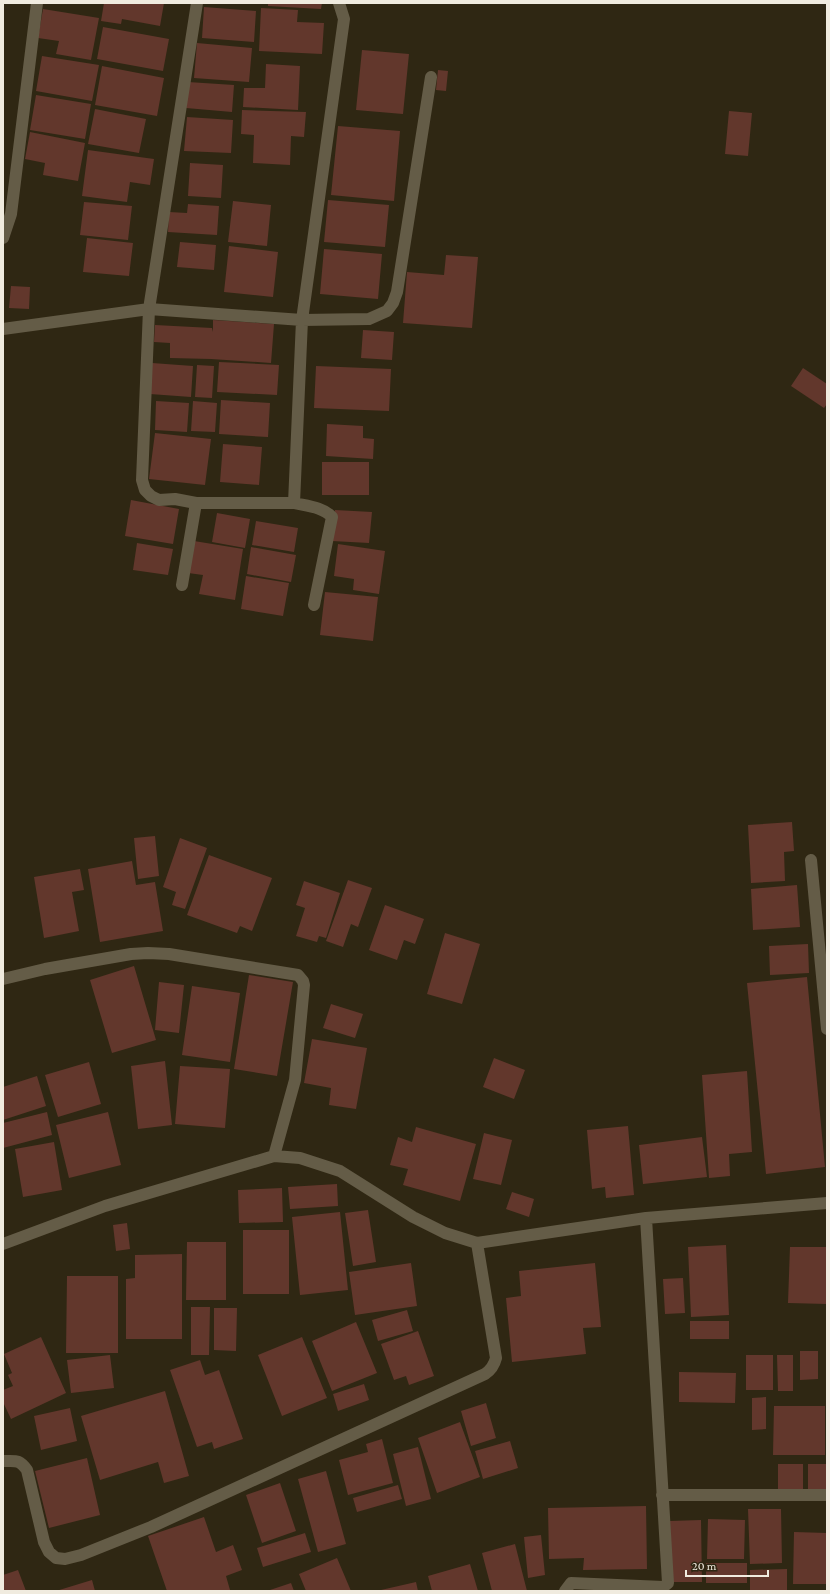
<svg xmlns="http://www.w3.org/2000/svg" width="830" height="1594" viewBox="0 0 830 1594" font-family="'Crimson Pro',serif">
<rect width="100%" height="100%" fill="#2f2713"/>
<path fill="#62372c" d="M104 3H164L160 26 122 19 121 24 101 21Z
M268 3H322L321 9 268 6Z
M204 7 256 11 254 42 202 38Z
M261 8 298 10 297 22 324 23 322 54 259 51Z
M43 9 99 18 91 60 56 54 59 41 38 38Z
M103 27 169 39 163 71 97 59Z
M197 43 252 48 249 82 194 78Z
M362 50 409 54 403 114 356 110Z
M42 56 99 65 92 101 36 91Z
M266 64 300 66 298 110 243 107 244 88H265Z
M102 66 164 78 157 116 95 105Z
M438 70 448 71 446 91 436 90Z
M188 82 234 85 232 112 186 108Z
M36 95 91 104 85 139 30 130Z
M95 109 146 119 139 153 88 144Z
M242 110 306 112 304 137 291 136 290 165 253 163 254 135 241 134Z
M729 111 752 113 748 156 725 154Z
M187 117 233 120 231 153 184 151Z
M338 126 400 131 394 201 331 195Z
M30 132 85 143 78 181 43 175 45 163 25 159Z
M88 150 154 159 150 185 130 182 127 202 82 196Z
M190 163 223 165 221 198 188 196Z
M328 200 389 205 385 247 324 242Z
M233 201 271 205 267 246 228 242Z
M84 202 132 206 128 240 80 235Z
M188 204 219 206 217 235 168 232 169 212 187 213Z
M87 238 133 243 129 276 83 272Z
M180 242 216 245 214 270 177 267Z
M229 246 278 252 273 297 224 292Z
M324 249 382 254 378 299 320 294Z
M446 255 478 257 472 328 403 323 407 272 444 275Z
M11 286 30 287 29 309 9 308Z
M213 320 274 324 271 363 211 359 170 358V343L154 342 155 325 212 328 213 332Z
M363 330 394 332 392 360 361 358Z
M219 362 279 365 277 395 217 392Z
M152 363 193 366 191 397 150 394Z
M197 365 214 366 212 398 195 397Z
M316 366 391 369 389 411 314 408Z
M803 368 827 384V404L824 408 791 386Z
M221 400 270 403 268 437 219 434Z
M156 401 189 403 187 432 155 430Z
M193 401 217 403 215 432 191 431Z
M327 424 363 426V438L374 439 373 459 326 456Z
M155 433 211 439 205 485 149 479Z
M223 444 262 447 259 485 220 482Z
M322 462H369V495H322Z
M131 500 179 509 173 544 125 536Z
M335 510 372 512 369 543 332 541Z
M217 513 250 519 245 548 212 542Z
M256 521 298 528 294 552 252 545Z
M194 541 243 549 235 600 199 594 203 575 188 573Z
M137 543 173 549 168 575 133 570Z
M338 544 385 551 379 594 353 590 354 579 334 576Z
M251 547 296 555 291 582 247 574Z
M246 576 289 583 283 616 241 609Z
M325 592 378 597 373 641 320 635Z
M792 822 794 851 784 852 785 881 751 883 748 825Z
M155 836 159 876 138 879 134 838Z
M180 838 207 848 185 909 172 905 176 892 163 887Z
M209 855 272 878 252 931 240 926 237 933 187 915Z
M132 861 136 885 155 882 163 931 100 942 88 869Z
M80 869 84 890 72 892 79 931 44 938 34 877Z
M348 880 372 888 358 927 351 924 343 947 326 941Z
M304 881 340 893 326 938 319 936 317 942 296 936 305 908 296 905Z
M797 885 800 927 753 930 751 889Z
M385 905 424 919 415 944 404 940 397 960 369 950Z
M445 933 480 944 462 1004 427 994Z
M808 944 809 973 770 975 769 946Z
M134 966 156 1040 112 1053 90 980Z
M249 975 293 982 277 1076 234 1069Z
M807 977 825 1167 766 1174 747 983Z
M159 982 184 985 179 1033 155 1030Z
M192 986 240 993 230 1062 182 1055Z
M331 1004 363 1014 355 1038 323 1028Z
M312 1039 367 1048 356 1109 329 1105 331 1088 304 1083Z
M494 1058 525 1070 514 1099 483 1087Z
M165 1061 172 1125 138 1129 131 1066Z
M89 1062 101 1104 58 1117 45 1075Z
M180 1066 230 1069 225 1128 175 1124Z
M747 1071 752 1152 729 1154 730 1176 709 1178 702 1075Z
M37 1076 46 1106 3 1120V1087Z
M47 1112 52 1135 3 1148V1123Z
M108 1112 121 1165 69 1178 56 1125Z
M628 1126 634 1195 606 1198 605 1187 592 1189 587 1130Z
M416 1127 476 1144 460 1201 403 1185 408 1169 390 1165 398 1137 412 1142Z
M484 1133 512 1140 501 1185 473 1179Z
M702 1137 707 1177 643 1184 639 1145Z
M54 1142 62 1190 23 1197 15 1149Z
M337 1184 338 1206 290 1209 288 1187Z
M282 1188 283 1222 239 1223 238 1190Z
M512 1192 534 1199 529 1217 506 1209Z
M368 1210 376 1262 353 1266 345 1213Z
M340 1212 348 1290 300 1295 292 1217Z
M127 1223 130 1249 116 1251 113 1225Z
M243 1230H289V1294H243Z
M187 1242H226V1300H186Z
M726 1245 729 1315 691 1317 688 1247Z
M790 1247H827V1304L788 1303Z
M182 1254V1339H126V1279L135 1278V1255Z
M411 1263 417 1306 355 1315 349 1272Z
M595 1263 601 1327 583 1328 586 1354 512 1362 506 1298 521 1296 519 1271Z
M67 1276H118V1353H66Z
M683 1278 685 1313 665 1314 663 1279Z
M191 1307H210L209 1355H191Z
M214 1308H237L236 1351 214 1350Z
M407 1310 413 1331 378 1341 372 1320Z
M690 1321H729V1339H690Z
M356 1322 377 1373 332 1391 312 1341Z
M418 1331 434 1376 409 1385 406 1376 394 1380 381 1344Z
M41 1337 66 1393 11 1419 3 1402V1390L13 1386 8 1375 12 1373 4 1354Z
M302 1337 327 1398 282 1416 258 1355Z
M800 1351H818V1379L800 1380Z
M110 1355 114 1388 71 1393 67 1360Z
M746 1355H773V1390H746Z
M777 1355H793V1391H778Z
M200 1360 205 1375 219 1370 243 1439 214 1449 212 1442 197 1447 170 1370Z
M679 1372 736 1373 735 1403 679 1402Z
M364 1384 369 1400 338 1411 333 1394Z
M165 1391 189 1476 164 1483 158 1462 100 1480 81 1416Z
M766 1397V1429L752 1430V1398Z
M486 1403 496 1438 471 1446 461 1411Z
M774 1406H825V1455H773Z
M70 1408 77 1441 41 1450 34 1416Z
M460 1422 480 1477 437 1493 418 1438Z
M382 1439 393 1483 348 1495 339 1460 368 1452 366 1444Z
M510 1441 518 1468 483 1479 475 1451Z
M418 1447 431 1499 406 1506 393 1454Z
M87 1458 100 1515 49 1528 35 1471Z
M778 1464H803V1493H778Z
M808 1464H827V1493H808Z
M326 1471 346 1544 318 1552 298 1479Z
M280 1483 296 1531 262 1543 246 1495Z
M398 1485 402 1499 357 1512 353 1498Z
M646 1506 647 1569 583 1570 584 1558 549 1559 548 1508Z
M748 1509H781L782 1563 750 1564Z
M204 1517 216 1552 233 1545 242 1570 226 1576 230 1590 227 1591H167L148 1536Z
M708 1519 745 1520 744 1559H707Z
M701 1520 702 1582H671L670 1521Z
M794 1532 827 1533V1584H793Z
M305 1533 311 1552 263 1567 257 1548Z
M541 1535 545 1575 528 1578 524 1537Z
M515 1544 527 1591H492L482 1553Z
M337 1558 351 1591H306L299 1574Z
M706 1563H747V1583H706Z
M470 1564 478 1591H432L428 1576Z
M787 1569V1590H750V1570Z
M18 1570 26 1591H3V1575Z
M92 1580 95 1591H56Z
M416 1582 418 1591H381V1590Z
M291 1583 294 1591H267Z"/>
<g fill="none" stroke-linecap="round" stroke-linejoin="round">
<path stroke="#645c47" stroke-width="12" d="M197 3 149 309 142 480 145 490 151 496 159 500 175 499 196 503H294L302 320 344 19 339 3
M3 238 11 214 37 3
M3 329 149 309 302 320 369 319 387 311 393 303 397 292 431 77
M294 503C307 506 323 507 332 517L314 605
M182 585 196 503
M811 860 827 1029
M3 979 45 969 131 954 148 953 169 954 298 975 303 981 304 985 295 1080 274 1156
M3 1244 105 1206 274 1156 300 1158 340 1171 413 1217 445 1233 477 1243 646 1218 827 1203
M3 1461C16 1461 19 1459 27 1470L44 1542 49 1552 56 1558 65 1559 81 1555 151 1527 485 1374C491 1370 494 1366 496 1358L477 1243
M662 1495H827
M565 1591 571 1583 663 1587 668 1583 646 1218"/>
</g>
<rect width="830" height="1594" fill="none" stroke="#f0ebdf" stroke-width="8"/>
<path d="M686 1570v6h82v-6" fill="none" stroke="#f0ebdf" stroke-width="2"/>
<text x="692" y="1570" font-size="12" fill="#f0ebdf" stroke="#2f2713" stroke-width="3" paint-order="stroke">20 m</text>
</svg>
